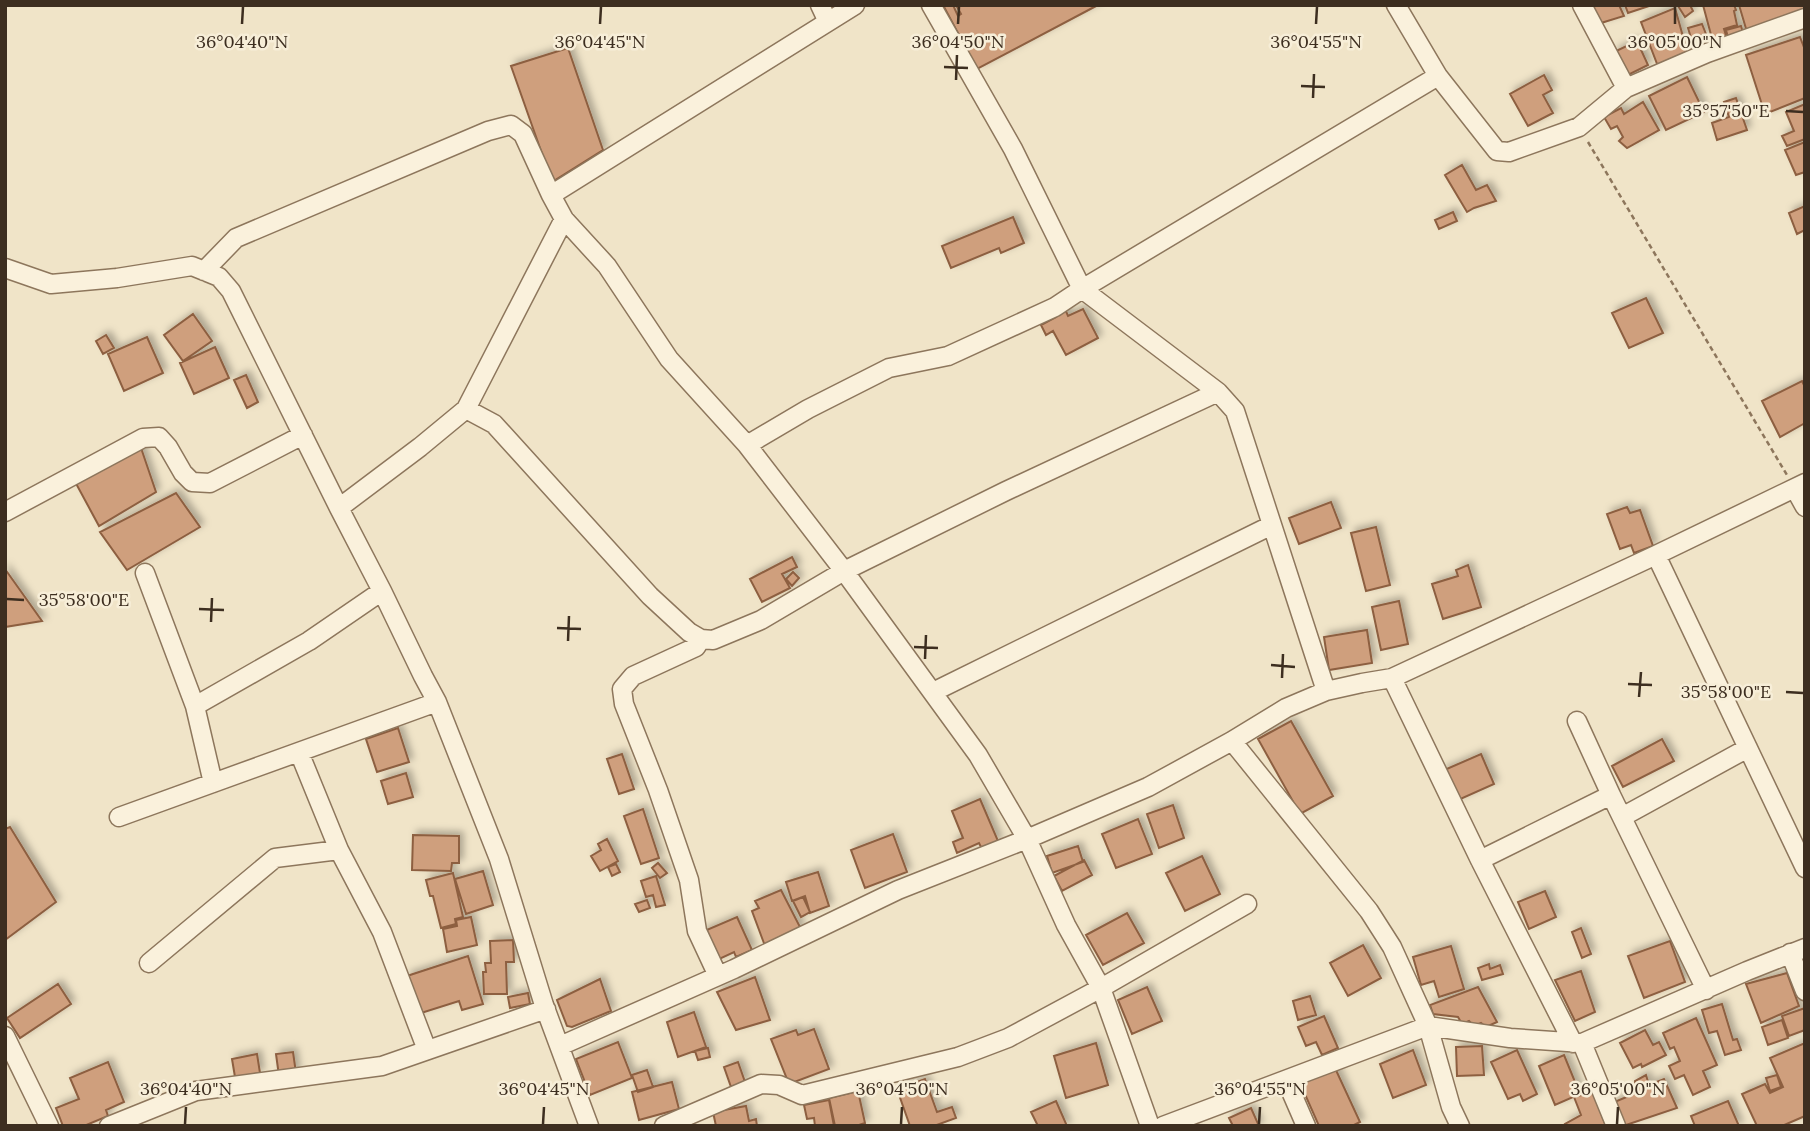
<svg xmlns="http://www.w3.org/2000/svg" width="1810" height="1131" viewBox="0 0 1810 1131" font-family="Lora,serif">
<defs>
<filter id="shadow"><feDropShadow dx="4" dy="-4" stdDeviation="3.5" flood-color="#0004"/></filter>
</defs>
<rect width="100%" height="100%" fill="#f0e4c8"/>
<path fill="#cf9f7d" stroke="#8d5f41" stroke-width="2" filter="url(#shadow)" d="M943 5H953L958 16 961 14 956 5H1098L977 69Z
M1590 5H1619L1624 16 1601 23Z
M1625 5H1652L1628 13Z
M1680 5H1690L1693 11 1685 17 1678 6Z
M1703 5H1734L1736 10 1734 11 1737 25 1724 29 1728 42 1714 46Z
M1739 5H1805V12L1747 32Z
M1675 8 1689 58 1659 69 1641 22Z
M1702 24 1706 34 1691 38 1688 28Z
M1741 26 1744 36 1729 41 1726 30Z
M1800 37 1805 50V98L1765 114 1746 55Z
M1637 41 1648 65 1626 76 1614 52Z
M568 48 603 150 552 182 511 66Z
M1544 75 1552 90 1543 95 1553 113 1528 126 1510 94Z
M1687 77 1704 112 1666 130 1649 96Z
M1736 98 1747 130 1717 140 1712 123 1729 117 1724 102Z
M1643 102 1659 130 1627 148 1619 141 1623 137 1617 126 1611 129 1604 117 1621 108 1624 114Z
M1805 104V139L1787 146 1782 136 1794 131 1786 112Z
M1805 142V172L1796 175 1785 150Z
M1462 165 1476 190 1487 185 1496 201 1474 208 1467 212 1445 175Z
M1805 206V230L1797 234 1789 213Z
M1453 212 1457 221 1439 229 1435 220Z
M1013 217 1024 243 1001 253 999 248 951 268 942 246Z
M1646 298 1663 333 1629 348 1612 313Z
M1065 309 1068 316 1083 309 1098 338 1066 355 1053 331 1046 335 1041 325 1056 317 1055 315Z
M193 314 212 341 183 361 164 335Z
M106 335 114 348 103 354 96 341Z
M147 337 163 373 124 391 108 354Z
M215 347 229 378 194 394 180 363Z
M246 375 258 402 247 408 234 380Z
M1802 381 1805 387V423L1780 437 1762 401Z
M140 445 156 492 99 526 73 478Z
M176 493 200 527 127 570 100 532Z
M1331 502 1341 528 1299 544 1289 518Z
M1627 507 1630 513 1640 510 1653 546 1634 553 1631 545 1620 549 1607 514Z
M1376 527 1390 585 1366 591 1351 533Z
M792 557 797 567 782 574 790 588 762 602 750 579Z
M1468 565 1481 607 1443 619 1432 584 1458 576 1456 570Z
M5 569 42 621 5 627Z
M793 572 799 578 792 586 786 579Z
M1399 601 1408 644 1381 650 1372 607Z
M1367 630 1372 663 1329 670 1324 637Z
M1291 721 1333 796 1300 814 1258 739Z
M398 728 409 762 377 772 366 739Z
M1662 739 1674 761 1623 787 1612 766Z
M622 754 634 789 619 794 607 759Z
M1481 754 1494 784 1456 801 1442 771Z
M406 773 413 797 388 804 381 781Z
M980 799 998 841 982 849 979 843 957 853 953 842 963 838 952 811Z
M1173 805 1184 838 1159 848 1147 814Z
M643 809 659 858 641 864 624 816Z
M1138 819 1152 854 1116 868 1102 834Z
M10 827 56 902 5 940V829Z
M893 834 907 872 865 888 851 850Z
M413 835 459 836V863H452L451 871 412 870Z
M607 839 618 861 600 871 591 856 601 850 598 844Z
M1078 846 1083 862 1052 873 1047 856Z
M1202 856 1220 894 1185 911 1166 873Z
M1084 860 1092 875 1062 891 1054 876Z
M658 863 667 873 660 878 652 868Z
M616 864 620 872 612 876 608 867Z
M483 871 493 905 466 914 455 879Z
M818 872 829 906 810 913 805 896 792 901 786 882Z
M453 873 463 917 455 919 456 924 441 928 433 896H430L426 880Z
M656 876 665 905 656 907 653 895 646 897 641 881Z
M781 890 801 929 765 946 752 911 759 908 755 901Z
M1545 891 1556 917 1529 929 1518 902Z
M803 897 810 912 801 917 793 901Z
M647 900 650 908 639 912 635 904Z
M1127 913 1144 943 1103 965 1086 935Z
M471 917 477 945 447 952 443 929 457 926 456 920Z
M737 917 752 950 736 957 734 952 715 961 702 932Z
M1581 928 1591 954 1582 958 1572 932Z
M513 940 514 962H506L507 994H484L483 972H486L485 963H491L490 941Z
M1670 941 1685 982 1644 998 1628 956Z
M1363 945 1381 978 1348 996 1330 963Z
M1451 946 1464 989 1439 997 1434 981 1421 985 1413 957Z
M468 956 483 1004 462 1010 459 1001 418 1014 407 976Z
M1489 964 1490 969 1500 965 1503 974 1482 980 1478 968Z
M1581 971 1595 1012 1575 1021 1555 980Z
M1787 973 1799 1006 1761 1023 1746 984Z
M755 977 770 1020 736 1030 717 992Z
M600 979 611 1011 572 1027 567 1026 557 1000Z
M58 984 71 1004 20 1038 7 1018Z
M1147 987 1162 1021 1132 1034 1118 1000Z
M1478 987 1497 1022 1486 1027 1481 1023 1474 1026 1469 1021 1462 1024 1458 1017 1433 1014 1430 1005Z
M528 993 530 1004 510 1008 508 997Z
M1310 996 1316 1015 1298 1020 1293 1001Z
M1722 1004 1733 1040 1737 1039 1741 1050 1725 1055 1717 1031 1709 1033 1702 1010Z
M1805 1008V1030L1789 1036 1782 1016Z
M694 1012 706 1047 678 1057 667 1022Z
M1324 1016 1338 1048 1322 1055 1316 1042 1306 1046 1298 1027Z
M1696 1018 1717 1065 1703 1071 1710 1087 1693 1095 1684 1075 1675 1079 1669 1066 1680 1061 1674 1047 1670 1049 1663 1033Z
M1782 1020 1788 1038 1768 1045 1762 1027Z
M814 1029 829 1069 789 1084 771 1039 796 1030 798 1035Z
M1645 1030 1653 1045 1659 1042 1666 1055 1642 1067 1641 1064 1633 1068 1620 1043Z
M618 1042 632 1078 590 1095 576 1059Z
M1096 1043 1108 1085 1066 1098 1054 1056Z
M1805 1043V1116L1782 1126H1757L1742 1094 1765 1084 1770 1093 1783 1087 1770 1058Z
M1482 1046 1484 1075 1457 1076 1456 1047Z
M708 1048 710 1057 698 1060 695 1051Z
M1413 1050 1426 1085 1393 1098 1380 1064Z
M1517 1050 1537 1094 1523 1101 1520 1094 1508 1099 1491 1062Z
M293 1052 296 1073 279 1076 276 1054Z
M257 1054 260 1073 235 1077 232 1059Z
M1564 1055 1580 1094 1555 1105 1539 1066Z
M108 1062 124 1102 106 1110 108 1116 84 1126H63L56 1108 79 1099 70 1078Z
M738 1062 745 1082 731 1087 724 1067Z
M1335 1068 1360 1122 1352 1126H1319L1300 1083Z
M647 1070 653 1087 638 1092 632 1075Z
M1646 1075 1649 1085 1664 1079 1677 1108 1623 1126 1612 1103 1636 1093 1635 1081Z
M1777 1075 1781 1087 1770 1091 1766 1078Z
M925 1079 937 1112 952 1107 956 1118 934 1126H910L897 1089Z
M672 1082 679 1109 639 1120 632 1092Z
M858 1091 865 1123 856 1126H835L829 1098Z
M1593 1092 1606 1126H1566L1565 1124 1581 1115 1574 1097Z
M829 1100 834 1126H815L814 1118 807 1119 804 1105Z
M1056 1101 1067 1126H1038L1031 1112Z
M1728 1101 1739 1126H1695L1691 1116Z
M746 1106 749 1121 756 1119 757 1126H716L713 1112Z
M1251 1108 1259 1126H1233L1229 1118Z"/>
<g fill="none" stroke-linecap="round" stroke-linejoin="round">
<g stroke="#8d765c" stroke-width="21">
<path id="minor" d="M820 5 828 22
M931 5 1013 149 1082 289 1218 392 1235 411 1326 691
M1396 5 1438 76 1497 151 1509 152 1579 127 1626 88 1707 53 1805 18
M1582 5 1626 88
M551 195 855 5
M5 268 51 284 117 278 192 266 219 277 231 291 339 508 382 591 423 676 437 702 499 859 544 1005 589 1126
M204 271 236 238 488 131 511 125 523 134 551 195 564 219 607 266 669 359 747 445 844 571 978 755 1027 839 1066 925 1101 988 1008 1038 958 1057 802 1095 779 1085 761 1084 664 1126
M466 409 564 219
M747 445 808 409 889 368 948 356 1055 307 1082 289 1438 76
M1795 489 1805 507
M339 508 420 447 466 409 494 424 650 596 689 632 701 639 713 640 761 620 844 571 1006 491 1218 392
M5 512 143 438 159 437 168 447 183 473 192 482 210 483 303 435
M1656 555 1805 868
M145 573 195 706 213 783
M701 639 696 647 633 676 622 689 624 704 658 790 689 880 697 931 718 976
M1392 678 1480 860 1573 1043
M933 692 1272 525
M195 706 309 641 382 591
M1577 721 1611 795
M1232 741 1369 911 1392 947 1428 1026 1451 1107 1460 1126
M299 752 339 850 382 932 427 1050
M119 817 437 702
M1622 817 1748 748
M1480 860 1611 795 1706 990
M1790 953 1805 991
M149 963 275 858 339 850
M5 1036 49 1126
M1582 1043 1616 1126
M560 1046 734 969 898 890 1027 839 1148 787 1232 741 1286 708 1326 691 1362 683 1392 678 1656 555 1805 483
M1286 1080 1306 1126
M109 1126 196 1091 382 1066 546 1009
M1150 1126 1101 988 1247 904
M1163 1126 1428 1026 1510 1038 1582 1043 1747 971 1805 948"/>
</g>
<path stroke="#8d765c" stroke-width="2.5" stroke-dasharray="5 3.5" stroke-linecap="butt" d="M1588 142 1787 475"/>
<use href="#minor" stroke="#faf1dc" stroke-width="18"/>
</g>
<path fill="none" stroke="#3d2e20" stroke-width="2.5" d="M242 24 243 7M600 24 601 7M958 24 959 7M1316 24 1317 7M1675 24V7M944 67 968 68M956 80 957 55M1301 86 1325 87M1313 98 1314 74M1786 111 1803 112M7 599 24 600M199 609 224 610M211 622 212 598M557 628 581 629M568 641 569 616M914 647 938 648M925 659 926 635M1271 665 1295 667M1282 678 1283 654M1628 684 1652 685M1786 692 1803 693M1639 697 1641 672M185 1124 186 1107M543 1124 544 1107M901 1124 902 1107M1259 1124 1260 1107M1617 1124 1618 1107"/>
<g font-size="18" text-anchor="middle" fill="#3d2e20" stroke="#f7eed8" stroke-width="5" stroke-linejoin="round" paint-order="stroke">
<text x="242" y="48">36°04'40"N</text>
<text x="600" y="48">36°04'45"N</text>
<text x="958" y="48">36°04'50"N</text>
<text x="1316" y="48">36°04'55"N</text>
<text x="1675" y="48">36°05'00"N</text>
<text x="1726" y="117">35°57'50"E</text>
<text x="84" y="606">35°58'00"E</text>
<text x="1726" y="698">35°58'00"E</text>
<text x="186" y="1095">36°04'40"N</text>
<text x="544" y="1095">36°04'45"N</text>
<text x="902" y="1095">36°04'50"N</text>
<text x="1260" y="1095">36°04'55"N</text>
<text x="1618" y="1095">36°05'00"N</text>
</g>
<rect width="1810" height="1131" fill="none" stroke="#3d2e20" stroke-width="14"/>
</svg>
